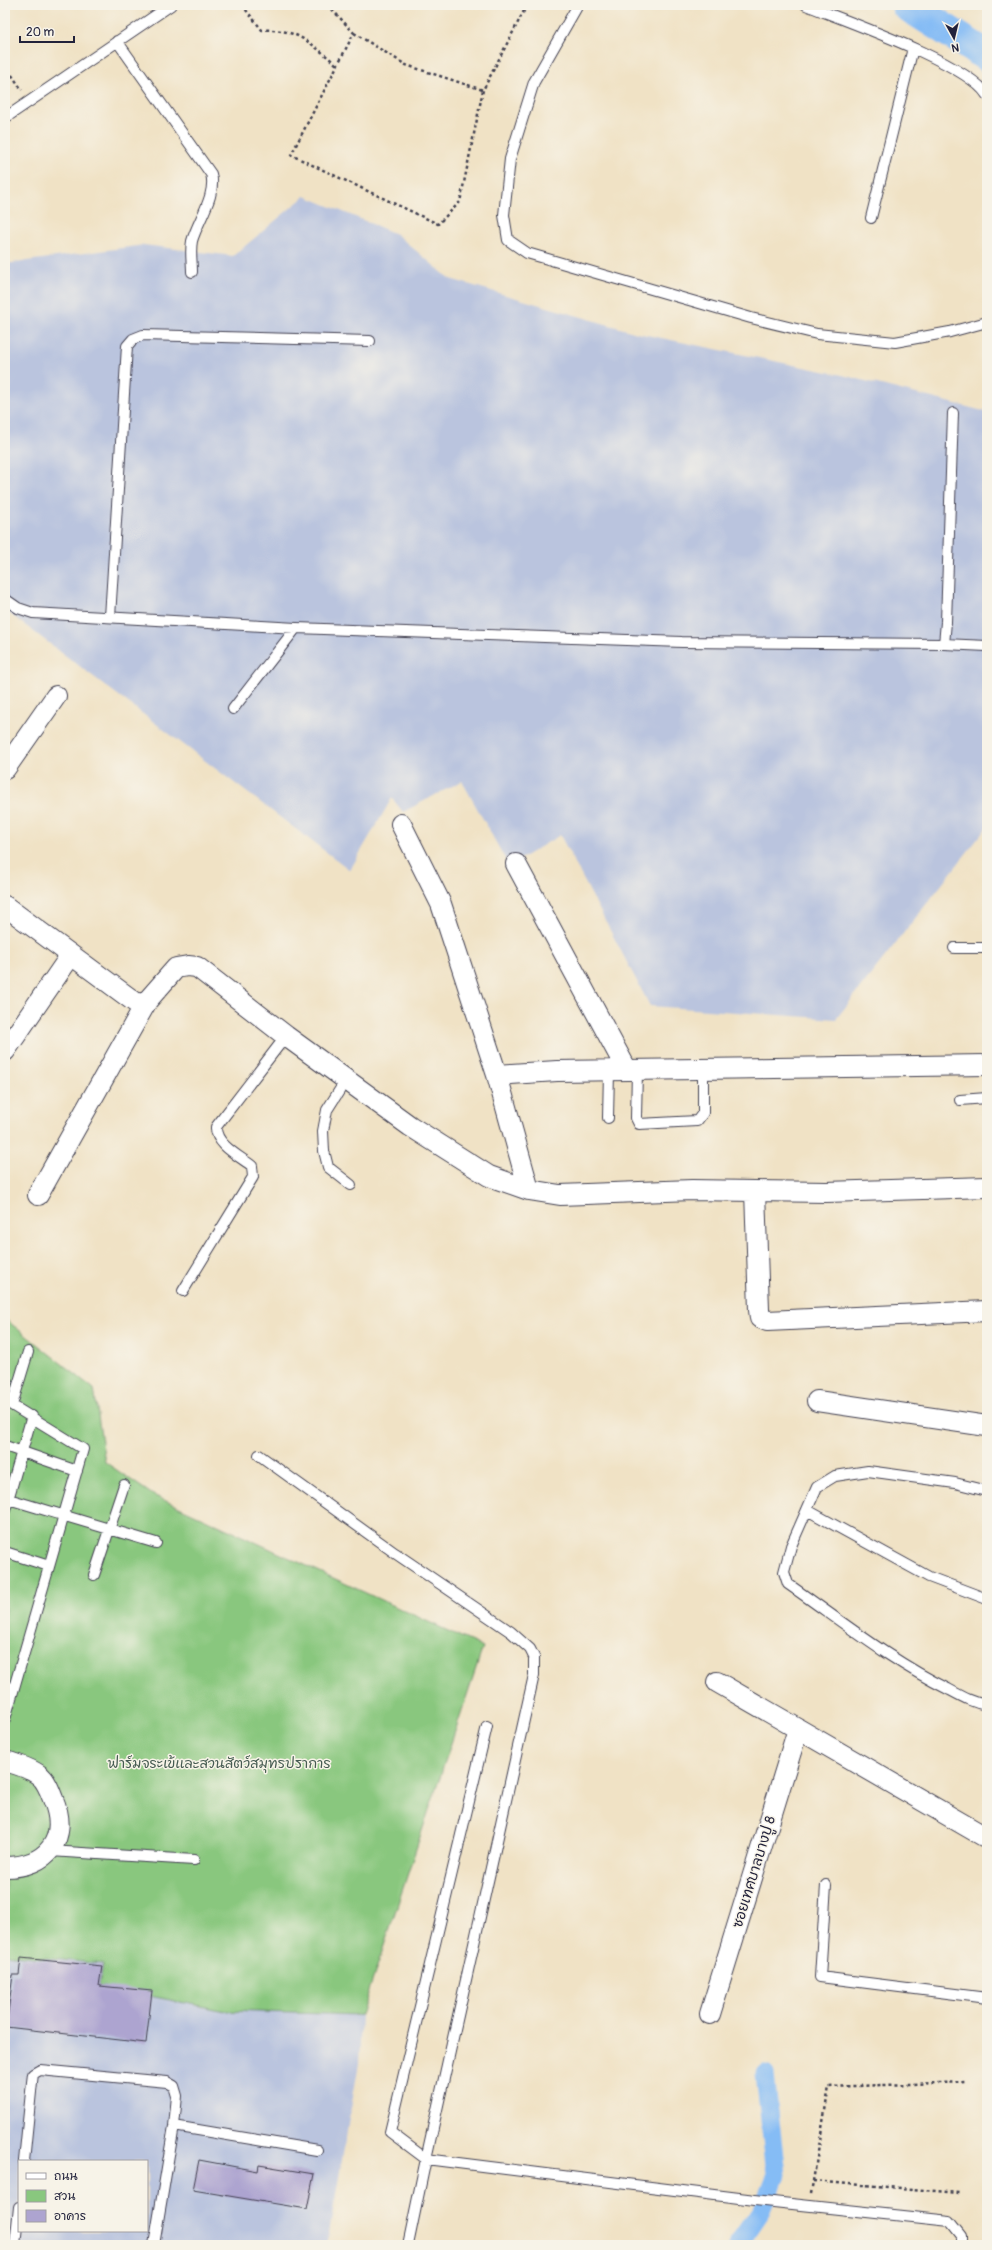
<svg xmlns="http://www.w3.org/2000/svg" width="992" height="2250" viewBox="0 0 992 2250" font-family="Pangolin,'Playpen Sans Thai',sans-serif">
<rect width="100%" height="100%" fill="#f7f3e8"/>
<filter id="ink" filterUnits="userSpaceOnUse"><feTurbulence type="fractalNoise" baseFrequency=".025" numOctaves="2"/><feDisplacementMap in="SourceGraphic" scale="8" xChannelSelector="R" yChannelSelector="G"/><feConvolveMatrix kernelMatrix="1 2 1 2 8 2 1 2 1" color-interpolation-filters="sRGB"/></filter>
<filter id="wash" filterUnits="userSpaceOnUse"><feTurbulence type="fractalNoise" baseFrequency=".012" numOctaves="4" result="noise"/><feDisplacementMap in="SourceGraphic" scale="16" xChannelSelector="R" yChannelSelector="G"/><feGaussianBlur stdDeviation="0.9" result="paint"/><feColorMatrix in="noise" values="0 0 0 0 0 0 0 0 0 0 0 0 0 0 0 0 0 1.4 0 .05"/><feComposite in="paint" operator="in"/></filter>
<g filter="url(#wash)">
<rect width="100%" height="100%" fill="#f0e2c5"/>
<path fill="#bac4de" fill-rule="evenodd" d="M305 196 396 234 450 279 637 333 842 375 987 412V827L836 1019 650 1006 560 835 509 866 462 781 403 812 392 798 350 870 5 610V264L144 245 233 256Z
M5 1954 103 1964 193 2005 226 2011 361 2015 359 2063 327 2245H5ZM19 2161H147V2231H19Z"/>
<path fill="#89c77e" stroke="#56745c" d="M5 1319 94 1389 105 1462 153 1495 483 1647 361 2015 226 2011 99 1986 103 1964 5 1954Z"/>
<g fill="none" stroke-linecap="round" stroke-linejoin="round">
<path stroke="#85bcf5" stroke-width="19" d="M738 2245 762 2210 776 2175 765 2074"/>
<path stroke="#85bcf5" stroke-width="32" d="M907 5 987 56"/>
</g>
<g id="blocks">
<path fill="#ada4d0" d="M21 1958 102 1966 99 1986 152 1991 146 2043 6 2027 13 1975H19Z
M199 2160 258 2171 259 2165 314 2174 307 2209 193 2190Z"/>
</g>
</g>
<g filter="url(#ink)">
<use href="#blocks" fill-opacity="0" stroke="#413f50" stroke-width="1"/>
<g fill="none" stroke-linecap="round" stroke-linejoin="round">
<g stroke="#413f50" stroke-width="12">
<path id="lane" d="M578 5 534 82 510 159 504 215 508 240 527 253 751 318 817 334 895 342 950 332 987 322
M806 5C846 21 967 63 987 95
M117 41 211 174C217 195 198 220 192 241 190 251 192 262 192 272
M5 118 171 5
M871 218 913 48
M953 413 946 622 944 644 987 646
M5 599 18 608 33 613 296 628 682 642 944 644
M110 617 127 346 133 339 143 335 370 341
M233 709 296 628
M954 948H987
M637 1070 636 1118 639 1124 697 1121 703 1113V1069
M346 1080 327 1110 323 1131 324 1151 328 1167 351 1185
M960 1100 987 1098
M608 1118 609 1071
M183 1291 253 1177 252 1166C239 1156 215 1144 216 1127L286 1036
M5 1401 83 1449 5 1719
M12 1405 28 1352
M5 1446 77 1471
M259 1455 395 1553 511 1632 530 1649 534 1657V1675L426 2159 408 2245
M987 1491 955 1483 868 1471 835 1476 817 1487 791 1546 784 1572 788 1584C840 1620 891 1661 948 1689 961 1696 973 1703 987 1705
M5 1498 156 1543
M5 1510 32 1416
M807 1510 929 1577 987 1599
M5 1552 49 1566
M94 1575 124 1485
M487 1726 390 2132 426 2159 755 2200 950 2221 962 2236V2245
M50 1851 194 1860
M826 1885 820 1977 987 1998
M174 2126 317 2150
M24 2161 32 2082 33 2074 40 2070 167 2082 174 2086 177 2096 174 2126 154 2245
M15 2245 19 2207"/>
</g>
<g stroke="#413f50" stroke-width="22">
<path id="street" d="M5 769 56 696
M401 824 441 904 497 1075 529 1190
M516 864 627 1070
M5 906 143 1008
M5 1051 71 955
M497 1075 557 1071 987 1065
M755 1191 759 1310 760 1318 767 1321 987 1311
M38 1195 147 1001 176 968 188 966 197 967 286 1036 410 1126 489 1176 529 1190 560 1195 692 1190 826 1192 987 1187
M817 1401 987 1426
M717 1682 987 1838
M5 1761C16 1764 30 1768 39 1775 46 1780 50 1791 53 1799 70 1839 47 1867 5 1867
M710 2014 798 1729"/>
</g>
<path stroke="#413f50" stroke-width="2.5" stroke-dasharray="3 3" stroke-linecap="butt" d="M242 5 262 30C297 28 312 44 337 65
M328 5 354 33 291 155 438 224 460 202 483 90 527 5
M354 33 406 65 483 90
M5 65 22 90
M813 2181 961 2193
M811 2193 829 2087 965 2082"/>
<use href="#lane" stroke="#fff" stroke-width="10"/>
<use href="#street" stroke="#fff" stroke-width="20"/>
</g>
</g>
<g text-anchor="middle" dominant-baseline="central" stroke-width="3" stroke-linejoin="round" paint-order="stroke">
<g font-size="14" fill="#465c52" stroke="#f7f3e8">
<text x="219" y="1763">ฟาร์มจระเข้และสวนสัตว์สมุทรปราการ</text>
</g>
<g font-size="14" fill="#22223b" stroke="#f7f3e8">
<text transform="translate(754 1872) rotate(-73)">ซอยเทศบาลบางปู 8</text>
</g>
</g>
<rect width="992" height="2250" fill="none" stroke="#f7f3e8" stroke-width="20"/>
<rect x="18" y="2160" width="130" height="72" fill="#f7f3e8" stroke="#a29fa3"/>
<rect x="26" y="2173" width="20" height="6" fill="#ffffff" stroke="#a29fa3"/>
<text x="54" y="2180" font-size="12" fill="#22223b">ถนน</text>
<rect x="26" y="2190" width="20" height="12" fill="#89c77e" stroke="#a29fa3"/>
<text x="54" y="2200" font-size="12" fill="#22223b">สวน</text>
<rect x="26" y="2210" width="20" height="12" fill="#ada4d0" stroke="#a29fa3"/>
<text x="54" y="2220" font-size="12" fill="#22223b">อาคาร</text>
<g transform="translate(954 38) rotate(172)" stroke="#f7f3e8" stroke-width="3" paint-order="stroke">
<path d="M0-3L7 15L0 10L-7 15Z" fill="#22223b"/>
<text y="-6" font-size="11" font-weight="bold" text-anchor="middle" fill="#22223b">N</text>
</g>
<path d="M20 36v6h54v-6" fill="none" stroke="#22223b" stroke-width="2"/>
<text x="26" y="36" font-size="12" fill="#22223b" stroke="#f7f3e8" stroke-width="3" paint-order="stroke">20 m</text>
</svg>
